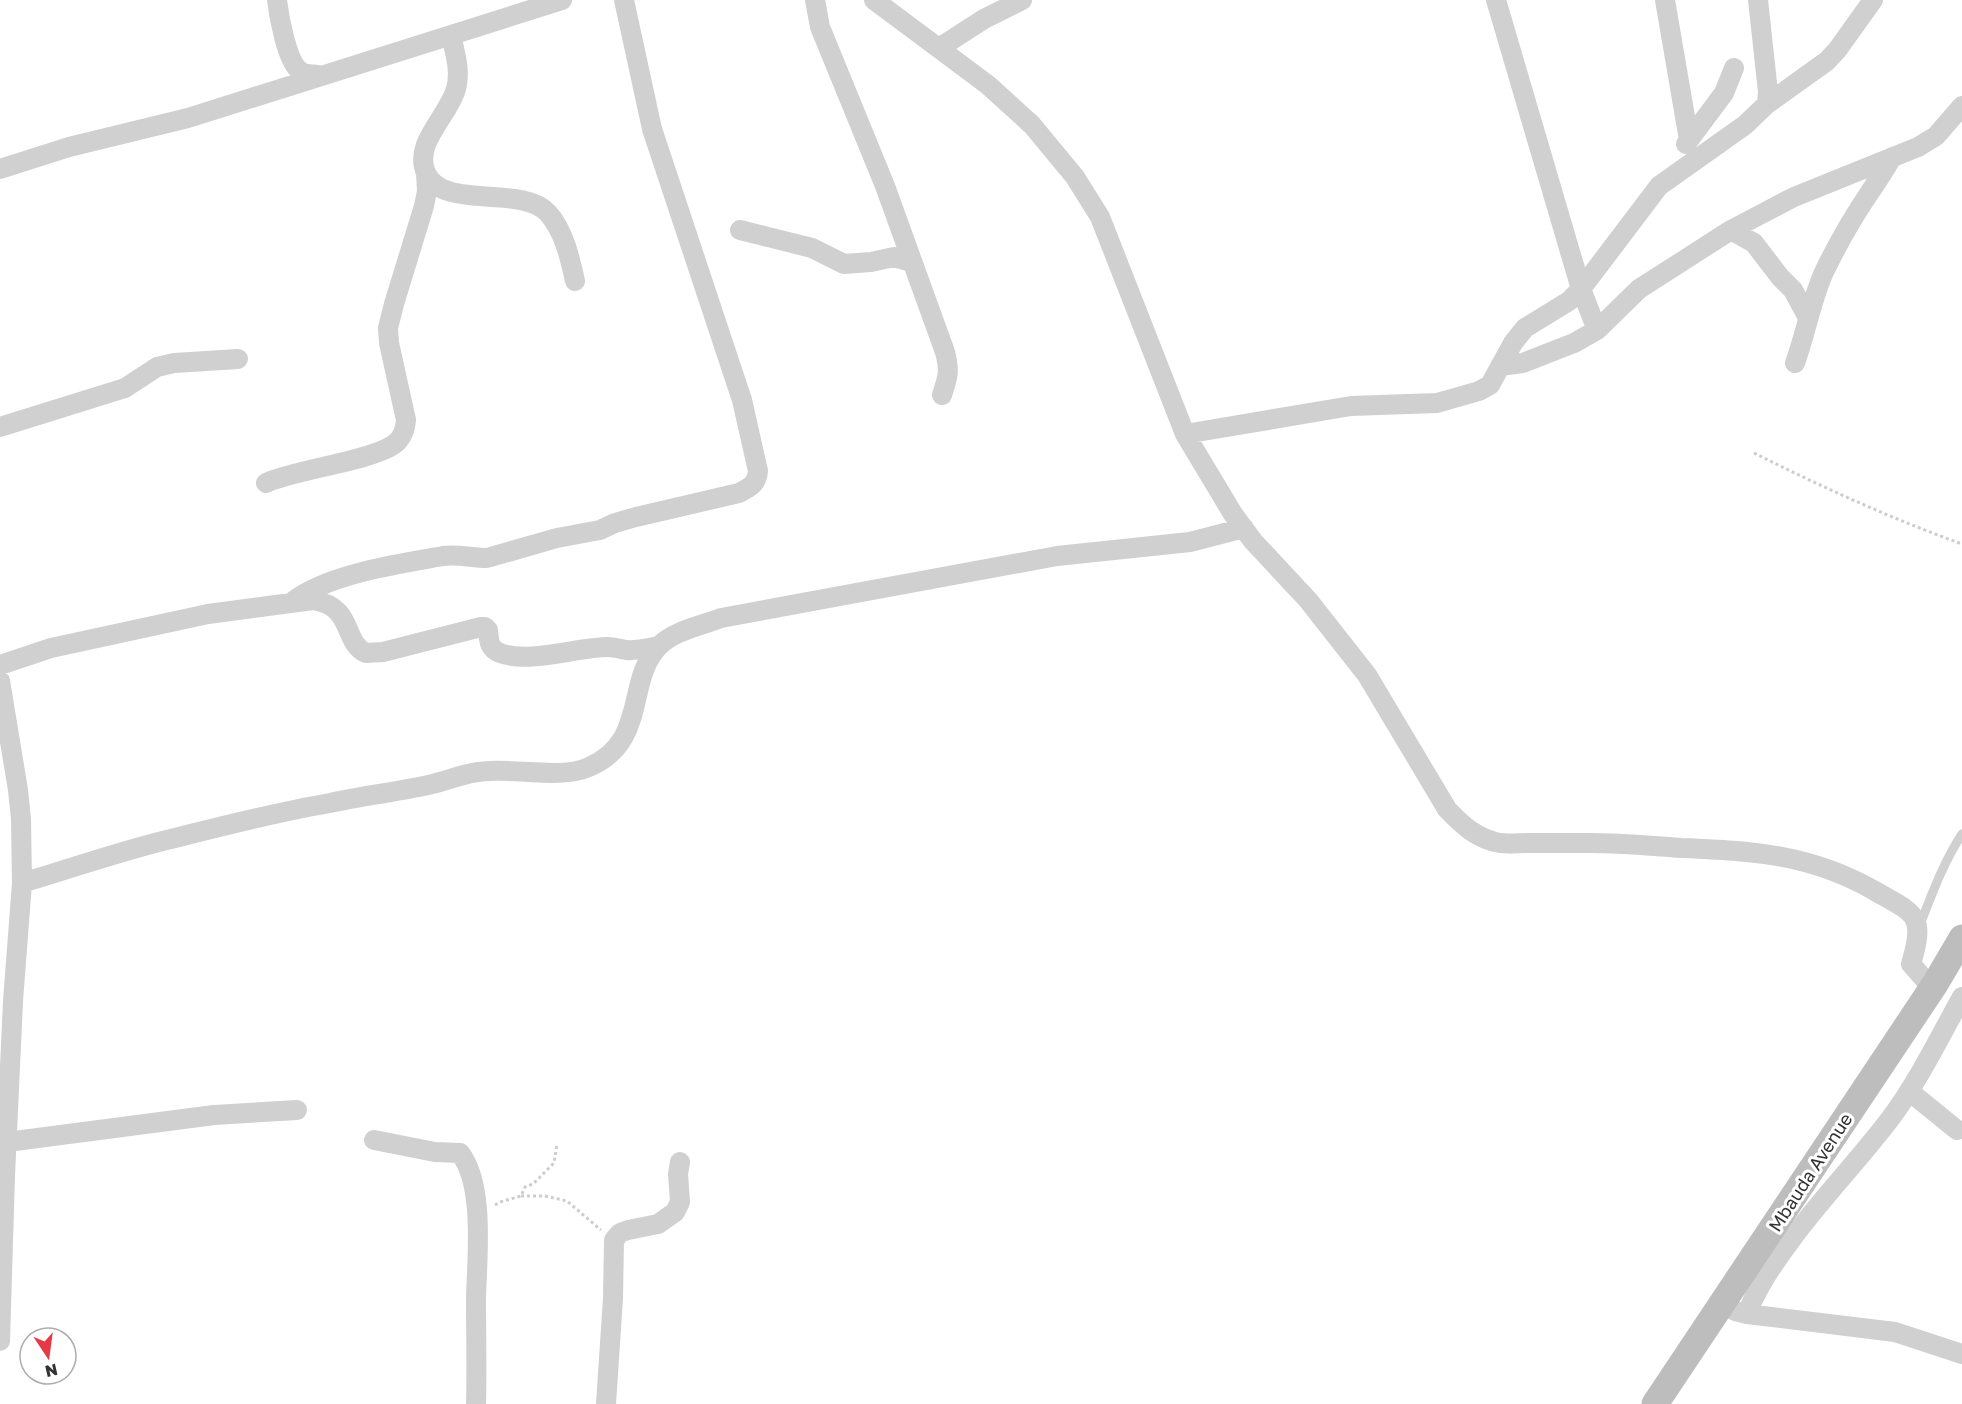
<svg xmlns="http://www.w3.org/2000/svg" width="1962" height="1404" viewBox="0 0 1962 1404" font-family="'Golos Text',sans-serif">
<rect width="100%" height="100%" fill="#fff"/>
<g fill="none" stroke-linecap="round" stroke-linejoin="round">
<path stroke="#cdcdcd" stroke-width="3" stroke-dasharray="3 3" stroke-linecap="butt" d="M1754 453C1822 487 1890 518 1962 544
M521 1196H545L567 1201 601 1230
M495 1205 500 1202 521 1196 525 1187 533 1184 554 1163 557 1144"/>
<path stroke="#d0d0d0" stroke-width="9" d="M1919 927C1932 894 1943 863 1962 834"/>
<path stroke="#d0d0d0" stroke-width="20" d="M277 0C279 17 287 62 300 71 305 75 312 74 318 75
M815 0 820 27 885 186 945 352C950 371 948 377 942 395
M874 0 988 85 1032 125 1075 177 1100 217 1185 434 1233 514 1253 541 1308 600 1367 675 1447 809C1462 825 1477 839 1500 843 1508 844 1518 843 1527 843 1548 843 1569 843 1591 843 1621 843 1651 846 1682 848 1753 851 1811 854 1875 891 1915 914 1926 914 1911 964L1925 980 1935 984
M1496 0 1581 289 1597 330
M1665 0 1689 140
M1758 0 1768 92 1767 104
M451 35C455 53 461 71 456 89 448 117 413 143 426 173 443 211 521 184 548 213 564 231 570 258 575 281
M939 48 984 19 1022 0
M1686 144 1724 93 1734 68
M0 169 69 147 188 118 562 0
M740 230 812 248 844 264 871 262 894 257 912 262
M1731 230 1754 243 1780 277 1793 290 1808 318
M1795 363C1806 333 1811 301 1824 272 1837 245 1853 217 1870 192 1878 180 1885 170 1892 157
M1500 366 1523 363 1574 343 1597 330 1639 289 1731 230 1794 197 1918 147 1936 136 1962 106
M0 427 125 388 157 367 174 363 238 359
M1185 434 1351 406 1437 403 1479 391 1490 385 1513 343 1525 328 1569 301 1581 289 1659 186 1745 125 1767 104 1827 61 1838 49 1873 0
M266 483C296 469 380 460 398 441 404 434 405 428 406 420L389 343 388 328 394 304 424 206 427 191 426 173
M292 602C327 574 398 564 443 556 459 554 472 558 487 558L557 538 600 530 615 523 636 517 739 493C750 487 757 484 758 471L742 400 652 129 624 0
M0 665 51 648 208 614 313 600C355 607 342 642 366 653L383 652 481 627H485L488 630C489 641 489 649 500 653 528 664 578 647 608 647 614 647 620 649 626 650 637 651 648 648 659 646
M0 681 18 790 21 819 22 883 13 1001 5 1176 0 1341
M22 883C73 868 123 850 175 838 226 825 278 812 330 803 363 796 396 792 428 785 443 782 457 776 472 773 507 765 558 781 589 767 649 741 625 680 659 646 675 630 701 626 721 618L1057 556 1190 542 1244 528
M1909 1091 1957 1130
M374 1140 435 1152 460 1153C485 1185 477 1258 476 1298 476 1333 477 1368 476 1404
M7 1142 214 1115 297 1110
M1735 1311 1747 1314 1895 1332 1962 1354
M1747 1314C1757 1287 1774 1263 1791 1240 1822 1198 1858 1161 1890 1119 1918 1082 1939 1038 1962 997
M606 1404 613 1298 614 1240 620 1233 628 1230 658 1224 675 1212 680 1202 678 1174 680 1162"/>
<path stroke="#bdbdbd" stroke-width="27" d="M1655 1404 1935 984 1962 938"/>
</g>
<g text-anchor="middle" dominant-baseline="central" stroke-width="6" stroke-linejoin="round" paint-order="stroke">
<g font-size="18" fill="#333" stroke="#fff">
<text transform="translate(1810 1172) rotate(-57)">Mbauda Avenue</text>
</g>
</g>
<g transform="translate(48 1356) rotate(167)"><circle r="28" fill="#ffffff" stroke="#adadad" stroke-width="1.5"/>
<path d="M0-4.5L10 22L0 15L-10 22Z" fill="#e63946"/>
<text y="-9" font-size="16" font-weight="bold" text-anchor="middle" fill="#333333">N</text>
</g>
</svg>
